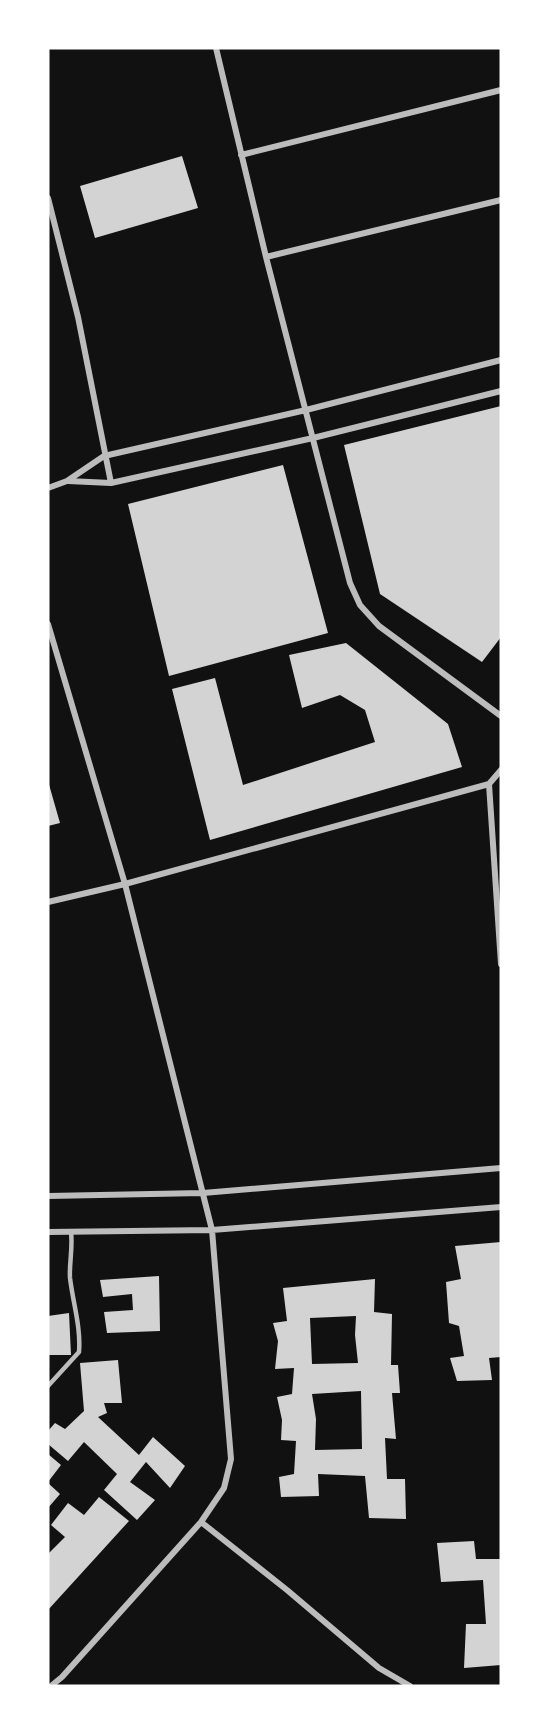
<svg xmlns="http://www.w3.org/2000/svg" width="549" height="1734" viewBox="0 0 549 1734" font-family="Merriweather,serif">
<rect width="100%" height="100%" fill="#111"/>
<path fill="#d3d3d3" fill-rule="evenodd" d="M182 156 198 208 95 238 80 186Z
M501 406V637L482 662 380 594 344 445Z
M283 465 328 633 169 676 128 504Z
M346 643 448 724 462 767 210 840 172 689 215 678 243 785 375 742 365 710 340 695 302 708 289 655Z
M48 781 60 823 48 826Z
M501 1242V1357L489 1358 492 1380 457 1381 450 1358 464 1356 459 1326 449 1323 446 1282 461 1279 455 1246Z
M159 1276 160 1331 107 1333 104 1312 133 1310 132 1294 103 1297 100 1280Z
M375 1279 374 1312 392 1314 391 1365H398L400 1393H392L396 1439 385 1438 387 1479H405L406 1519 369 1518 365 1476 318 1474 319 1496 281 1497 279 1477 294 1474 296 1441 281 1440 282 1420 277 1397 292 1394 294 1368 275 1369 278 1341 273 1323 287 1321 283 1288ZM356 1316 355 1335 358 1363 312 1364 310 1318ZM361 1391 362 1449 315 1450 316 1419 312 1394Z
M69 1313 71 1355H48V1316Z
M118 1360 122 1403H104L107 1413 98 1417 139 1455 153 1437 185 1466 170 1488 146 1462 130 1482 155 1500 137 1520 104 1490 117 1474 84 1442 68 1461 48 1444V1431L55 1423 65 1429 84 1411 80 1363Z
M48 1454 61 1465 48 1482Z
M48 1483 60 1494 48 1508Z
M99 1497 129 1521 48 1610V1554L65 1537 51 1525 68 1503 84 1515Z
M474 1541 476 1559H501V1665L464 1668 466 1624H486L483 1580 441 1582 437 1543Z"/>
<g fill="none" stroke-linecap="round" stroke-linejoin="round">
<path stroke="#bcbcbc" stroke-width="4.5" d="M48 1386 79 1352C81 1327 73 1303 70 1278 69 1264 73 1248 71 1232"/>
<path stroke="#bcbcbc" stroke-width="6" d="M216 48 266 257 350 583 360 605 379 626 501 716
M241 155 501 90
M48 198 78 317 111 483
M266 257 501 200
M68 481 111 483 313 438 501 391
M48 488 67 481 104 456 306 410 501 360
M48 624 125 884 212 1230 231 1459 224 1488 201 1522 62 1677 51 1686
M489 784 501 964
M48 902 125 884 489 784 501 770
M48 1196 203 1193 501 1168
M48 1232 212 1230 501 1207
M201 1522 287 1590 379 1668 410 1686"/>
</g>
<rect width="549" height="1734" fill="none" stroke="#ffffff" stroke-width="99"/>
</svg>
